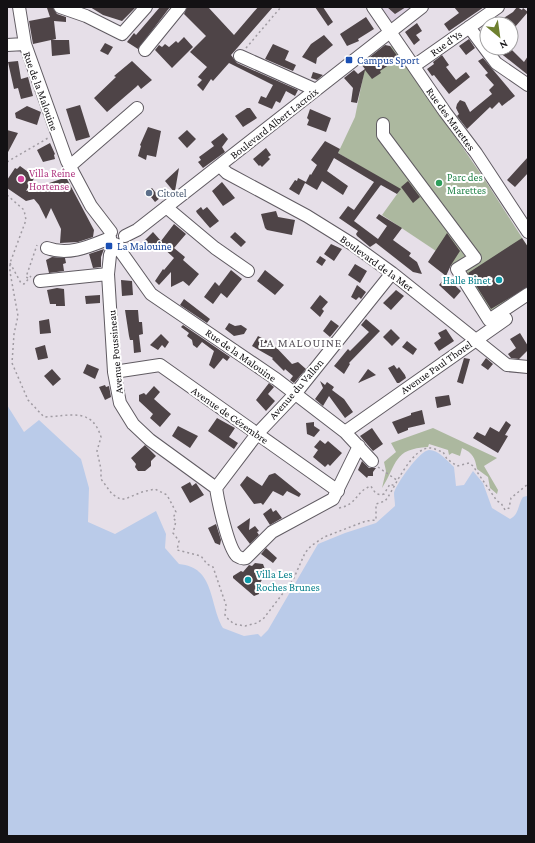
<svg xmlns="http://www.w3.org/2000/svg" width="535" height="843" viewBox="0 0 535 843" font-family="'Crimson Pro',serif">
<rect width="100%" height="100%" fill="#e6dfe8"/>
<path fill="#dcd1e1" d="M381 7H413L396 21H390Z"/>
<path fill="#acb89f" d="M386 45 387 47 393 46 485 180 528 247V297L488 324 445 257 382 215 400 190 338 153 355 117 366 62Z
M433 428 497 458 484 466 498 490 497 494 490 488 488 477 477 469C475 458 473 453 462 448L460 456 452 453 449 455 448 450 429 444 428 447C393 449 398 463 382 488L386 471 384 462 396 452 391 443Z"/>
<path fill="#bacbe9" d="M7 405 24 432 39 420 81 459 89 488 88 522 115 534 156 511 166 534 165 548 179 564C215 567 209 604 223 628L244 636 258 634 261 637 268 630 318 544 345 533 376 523 395 506C395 502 394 497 394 493 396 484 420 450 429 450 439 450 447 461 454 467L456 486 464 485 473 471 483 483 492 508 510 519C519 515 518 504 523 497L527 496 528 492V836H7Z"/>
<path fill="#4e4447" d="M90 7H136L122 21 103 15Z
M160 7H170L138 49 127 42 134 33 136 35Z
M187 7H208L234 35 258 7H273L231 55 237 63 298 90 295 96 286 91 280 103 276 101 272 109 258 103 261 96 266 98 273 85 229 63 213 81 211 79 203 91 197 85 202 80 198 77 207 67 190 52 206 36 184 14Z
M315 7H323L333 22 328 26Z
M387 7H406L395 14Z
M454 7H484L449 31 444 24 459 13Z
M517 7 522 10 523 8 528 12 515 27 512 24H494L513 12Z
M47 8H53L57 14 66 17V22L54 21 56 39 52 40H69L70 54 52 56 51 40 33 44 29 21 50 17Z
M366 17 374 29 358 39 359 41 347 46 340 34Z
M417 23 422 31 416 35 420 40 414 45 405 32Z
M324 35 333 45 317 58 316 64 302 57 311 44Z
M184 37 193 47 172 68 155 50 159 45 162 47 165 44 169 47 176 41 178 43Z
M469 39 475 48 466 55 459 46Z
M105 43 113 47 108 55 100 51Z
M273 44 289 51 285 60 296 65 293 71 265 59Z
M385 45 390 46 399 58 380 71 381 73 372 79 365 70 357 103 351 102 353 88 344 78 354 70 358 74 365 69 361 64Z
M494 48H510L524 62 528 56V75Z
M442 55 449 65 446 67 456 80 466 72 470 77 449 94 434 75 432 76 427 69 434 64 433 62Z
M483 58 515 96 502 106 499 102 492 109 490 107 467 129 457 116 459 114 456 108 457 104 460 100 465 102 470 112 492 94 489 90 494 85 485 75 488 73 478 61Z
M18 61 21 79 28 77 33 96 21 99 18 88 14 89 8 62Z
M132 61 152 80 141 89 138 85 136 87 107 112 94 98 116 77 114 76Z
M313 72 323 75 317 80 311 78Z
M80 105 90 137 76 141 66 109Z
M27 106 41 112 37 125 16 118 15 113Z
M247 108H250L257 118 243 127 235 116Z
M310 109 331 118 326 132 307 125 309 120 307 118Z
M148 127 161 131 156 157 147 155 146 160 138 156 141 146 140 145Z
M7 130 18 133 7 154Z
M187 130 196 139 187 148 178 138Z
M223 133 228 139 222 147 225 152 203 168 198 162 201 160 199 157 214 146 211 142Z
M325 141 340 149 338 153 401 189 397 194 381 185 380 186 354 221 378 239 387 226 376 218 379 214 402 228 393 240 411 253 409 256 417 262 422 274 413 272 376 243 370 247 357 236 356 234 358 231 339 218 348 206 354 210 374 182 334 158 327 171 348 186 343 195 322 181 317 190 305 183 299 195 289 189 295 180 297 181 298 178 306 182 310 174 311 175 317 165 311 160Z
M50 143 55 154 54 155 55 159 43 162 37 150Z
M266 148 271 155 268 157 270 159 262 167 260 165 259 166 253 159Z
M528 157V173L515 187 507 180Z
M20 166 35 177 26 191 61 179H67L94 230 93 237 78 242 60 243 61 229 51 208 46 219 39 205 34 199 26 201 7 188V180L15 168 17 169Z
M179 168 175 191 174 192 165 181Z
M408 181 420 197 413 203 401 187Z
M222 182 235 198 223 206 212 191Z
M152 188 160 198 155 202 147 192Z
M201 207 203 210 207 207 219 221 210 228 197 213 196 211Z
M276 211 278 217 295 220 292 235 267 230 265 228 261 214Z
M174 224 186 234 174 248 185 257 183 260 199 274 189 286 183 281 171 287V272L159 285 155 281 163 269 164 270 174 258 159 244 152 250 143 242 153 232 161 241Z
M235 232 246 242 241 247 230 237Z
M447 233 460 251 451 265 446 276 428 262Z
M522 238 528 247V287L491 309 468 273Z
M331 244 342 249 334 261 324 254Z
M104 249 101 257V267L93 268 89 254Z
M320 256 326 260 322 266 316 262Z
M52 257 65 258 66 263 63 264 64 271 49 273 46 260Z
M355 264 367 271 360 283 348 275Z
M231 270 242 279 227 298 221 293 213 304 204 297 215 282 219 286Z
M265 270 284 285 275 295 257 281Z
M446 277 461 291 454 299 439 285Z
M121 280 132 281 133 295 122 296Z
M357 285 366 292 361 299 359 297 356 300 351 297Z
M57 288 64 289 65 306H56V304H50L47 290Z
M396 290 404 296 391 310 383 303Z
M100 295V303L86 304 85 296Z
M320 295 328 302 322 309 324 311 320 317 310 308Z
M184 299 210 319 207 323 180 305Z
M125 310H138L139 322H142L143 334 139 335 141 352 134 353 133 340H130L129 336Z
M49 319 51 333 40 334 39 321Z
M366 319 380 331 349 363 350 364 344 374 334 366 348 349 350 351 369 332 361 325Z
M331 320 339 326 330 337 323 331Z
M229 323 235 326 241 325 247 329 244 334 234 336 225 329Z
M183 325 230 357 227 361 223 358 214 369 209 365 214 351 202 342 197 348 193 345 192 340 187 336 189 333 181 327Z
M391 329 400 338 392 346 383 337Z
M446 329 454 341 439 351 434 343 441 338 438 333Z
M520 333 528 346V350L519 359 511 358 508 354 516 348 510 339Z
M161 334 169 342 165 348 162 345 158 350 150 345Z
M258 336 273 344 292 364 298 362 306 369 294 383 290 380 293 376 285 369 284 371 272 359 273 358 252 346Z
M407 341 417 349 413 355 402 347Z
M45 345 48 358 38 360 35 348Z
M464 358 470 359 463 384 457 382Z
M486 358 493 364 488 370 481 365Z
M87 364 99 369 95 379 83 373Z
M394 365 397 369 399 367 405 375 406 378 399 383H397L388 368Z
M52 369 61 379 53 386 44 376Z
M368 369 376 375 358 383Z
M320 381 325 385 327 382 334 387 332 390 344 399 353 412 345 418 329 396 323 406 315 399 323 388Z
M269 383 274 387 268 394 275 401 266 411 256 400Z
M105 385 106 387 109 386 111 397 105 400 99 387Z
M154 386 160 392 154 399 171 414 160 427 150 418 153 414 139 401V395L144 393 146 395Z
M449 395 451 405 437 408 435 397Z
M422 410 425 424 408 428V430L398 434 392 422 411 415V413Z
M217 418 235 428 229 437 238 443 234 449 208 431Z
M506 421 511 425 505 435 508 436 498 453 473 438 477 432 485 436 490 427 499 432Z
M314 422V426L320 430 314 437 307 434 306 423Z
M178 426 198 436 190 448 172 436Z
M372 428 383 444 373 451 360 436Z
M320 440 325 444 328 441 342 453 330 466 328 464 325 467 313 457 318 450 314 447Z
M145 445 156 456 151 461V466L145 471H138L135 467 136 464 131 458Z
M362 461 369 468H376L373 472V476H368L367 478 358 470Z
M275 473 301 494 299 497 287 491 283 496 273 491 263 505 261 503 254 504 240 485 247 476 262 486 269 475Z
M190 482 192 486 196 483 204 495 190 503 181 487Z
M271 508 273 512 276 510 282 518 270 525 263 514Z
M250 518 249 530 255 526 259 531 257 532 259 535 250 544 237 527Z
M216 524 221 540 220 545 215 543 208 528Z
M266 548 277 558 273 563 261 554Z
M255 563 263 564 266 572 258 587 259 594 254 596 233 578V576L241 571 243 572 249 565 252 566Z"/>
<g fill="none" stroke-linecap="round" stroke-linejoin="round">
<g stroke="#605b62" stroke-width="14">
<path id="minor" d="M19 7 25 44 67 161 91 206 111 232
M60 7 86 16 122 34 146 7
M373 7 445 112 476 153 528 232
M469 27 496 63 528 85
M7 45 25 44
M145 50 180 7
M240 56 316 90
M414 66 498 7
M383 124V135L475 258 457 269 489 320 528 294
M70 166 137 108
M220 166 227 173 307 216 352 244 392 273 507 365 528 367
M166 207 215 248 248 271
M125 236 137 230 422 7
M115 244 110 255 108 274 114 372 120 403 133 424 150 440 216 488
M118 245 119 249 151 294 276 379 345 432 372 461
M47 248C69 256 90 246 110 238
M40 281 108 274
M114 372 160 365 338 491
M345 432 506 319
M216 488 257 434 295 394 392 273
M216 488C218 501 228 548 237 556 240 558 243 559 246 558L272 532 333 499 359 446"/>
</g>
<path stroke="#a09ba2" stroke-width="1.5" stroke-dasharray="2 3" stroke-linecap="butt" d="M246 48 281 7
M7 162 48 138
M7 195 24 210 26 220 10 263V272L18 316 14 334 12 363 28 400 44 417C70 416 92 407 101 437L97 451 101 469V479L112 494 120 499H125L142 492 155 489 167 495 176 512 173 518 176 521 173 533 179 541 177 550 201 556 207 564 213 567 226 605 225 615 227 618 234 624 245 626 257 623 264 618 293 580 305 553 311 546 324 537 366 521 376 520V504L385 501 388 497C396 484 413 447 430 448 434 448 439 451 443 452L447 459 457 466 469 463 473 466 497 501 501 503 505 510 509 508 511 498 528 484
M10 263 21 283 24 284 31 276
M28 278 26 277 37 245
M378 467 398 481
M339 508C357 505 356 491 371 486 374 492 377 496 384 494L390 484 395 486"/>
<use href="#minor" stroke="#fff" stroke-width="12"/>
</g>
<g fill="#1a4fb4" stroke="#fff" stroke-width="1.5">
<rect x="345" y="56" width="8" height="8" rx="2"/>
<rect x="105" y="242" width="8" height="8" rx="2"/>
</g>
<circle fill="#d1479c" stroke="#fff" stroke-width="1.5" cx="21" cy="179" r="4"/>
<circle fill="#2e9e5b" stroke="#fff" stroke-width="1.5" cx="439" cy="183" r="4"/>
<circle fill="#5c6f8a" stroke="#fff" stroke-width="1.5" cx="149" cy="193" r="4"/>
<g fill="#0f9aa8" stroke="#fff" stroke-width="1.5">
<circle cx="499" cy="280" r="4"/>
<circle cx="248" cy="580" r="4"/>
</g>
<g text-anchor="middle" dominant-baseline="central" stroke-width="4" stroke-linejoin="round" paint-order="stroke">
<g font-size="11" fill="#131114" stroke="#fff">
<text transform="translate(446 43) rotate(-35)">Rue d'Ys</text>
<text transform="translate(41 91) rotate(70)">Rue de la Malouine</text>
<text transform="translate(451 119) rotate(54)">Rue des Marettes</text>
<text transform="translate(274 123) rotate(-38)">Boulevard Albert Lacroix</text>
<text transform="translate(377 263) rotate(36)">Boulevard de la Mer</text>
<text transform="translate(115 352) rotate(-95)">Avenue Poussineau</text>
<text transform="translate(241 355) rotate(35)">Rue de la Malouine</text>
<text transform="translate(436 367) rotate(-35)">Avenue Paul Thorel</text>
<text transform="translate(296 389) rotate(-49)">Avenue du Vallon</text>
<text transform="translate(230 415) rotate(35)">Avenue de Cézembre</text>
</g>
<g font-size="11" fill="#164399" stroke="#fff" text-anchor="start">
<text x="357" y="60">Campus Sport</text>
<text x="117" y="246">La Malouine</text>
</g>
<g font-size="11" fill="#b23c85" stroke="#fff" text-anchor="start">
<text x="29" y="173">Villa Reine<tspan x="29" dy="13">Hortense</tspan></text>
</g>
<g font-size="11" fill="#27864d" stroke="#fff" text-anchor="start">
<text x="447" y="177">Parc des<tspan x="447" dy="13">Marettes</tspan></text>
</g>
<g font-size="11" fill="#4e5e75" stroke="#fff" text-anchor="start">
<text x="157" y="193">Citotel</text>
</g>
<g font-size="11" fill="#0d838f" stroke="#fff" text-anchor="end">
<text x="491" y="280">Halle Binet</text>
<text x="256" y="574" text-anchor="start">Villa Les<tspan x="256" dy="13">Roches Brunes</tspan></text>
</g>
<g font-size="12" letter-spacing="1" fill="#5a545c" stroke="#fff">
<text x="301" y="343">LA MALOUINE</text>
</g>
</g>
<rect width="535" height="843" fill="none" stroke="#131114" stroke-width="16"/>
<g transform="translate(499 36) rotate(151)"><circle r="19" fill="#ffffff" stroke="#a1a0a1"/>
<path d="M0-3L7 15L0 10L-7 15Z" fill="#6e802f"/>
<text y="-6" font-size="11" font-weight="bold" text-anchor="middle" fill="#131114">N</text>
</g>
</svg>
